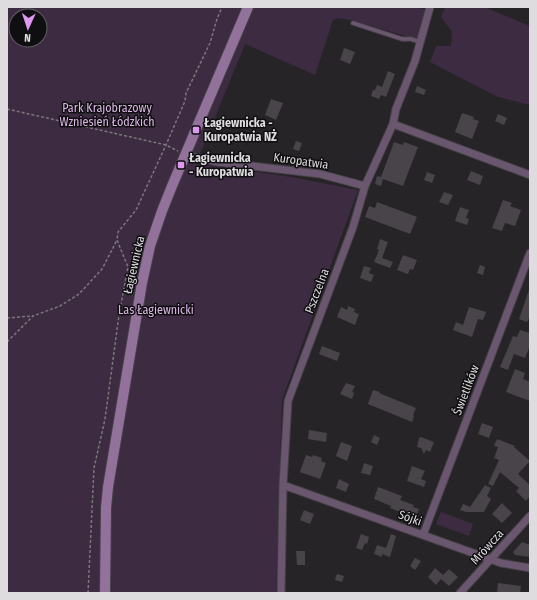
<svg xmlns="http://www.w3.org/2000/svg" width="537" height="600" viewBox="0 0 537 600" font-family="'Fira Sans Condensed',sans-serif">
<rect width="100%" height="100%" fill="#272428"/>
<path fill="#3c2b41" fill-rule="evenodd" d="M7 7H417L426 10 417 38H412L351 20 338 18 333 20 315 75 245 44 196 164 292 177 358 190 282 400 276 593H7ZM16 16H40V40H16Z
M445 7H484L530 26V105L498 97 430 62 436 46H451L452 32 441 17Z
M441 512 473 524 469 536 436 524Z"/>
<path fill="#484449" d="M344 48 355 52 350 64 340 60Z
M388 71 395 74 386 97 381 95 379 99 371 96 373 90H375L377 85 382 87Z
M417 86 426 90 424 95 415 92Z
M271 99 283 103 276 120 265 115Z
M462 113 474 117 473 119 479 121 472 139 455 132Z
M498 114 507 118 504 125 495 121Z
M296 141 302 143 299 151 293 149Z
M394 142 403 145 404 142 418 147 403 186 383 179 381 186 375 184 377 176 381 177Z
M471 171 483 176 480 185 467 180Z
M427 172 435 175 432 183 424 180Z
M444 192 453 195 448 205 439 202Z
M503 200 512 203 510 206 521 210 515 226 505 223 502 231 492 228Z
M377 202 417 217 410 234 365 217 369 206 375 208Z
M460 207 469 210 466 218 469 219 467 225 455 221Z
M380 239 388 242 382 258 393 262 390 268 374 262 379 250 377 249Z
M403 255 417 260 413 270 410 269 408 274 397 270Z
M480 265 485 267 483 275 477 273Z
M364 266 371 268 369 273 374 275 371 282 360 278Z
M529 290 530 316 527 322 519 319Z
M348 306 355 309 354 312 359 314 355 325 337 317 341 307 347 310Z
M469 307 486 312 483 320 478 319 472 337 453 330 456 322 463 325Z
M520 330 530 333V346L525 358 514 354 508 370 500 367 513 336 517 337Z
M322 346 340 353 337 361 319 354Z
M515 369 525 373 523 379 530 382V401L506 392Z
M346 383 355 386 352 392 354 393 352 399 340 394Z
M373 390 380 392 379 393 416 408 413 415 414 416 412 422 368 404Z
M482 423 493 427 489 438 478 434Z
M309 430 327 433 326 442 308 439Z
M374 435 380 438 377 445 371 442Z
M421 437 434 442 430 452 426 450 424 454 421 448 417 447 419 438Z
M497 439 515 446 514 447 530 461 518 474 530 485V496L526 501 516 491 519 488 500 472 493 486 488 484 499 460 494 458 498 447 494 446Z
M341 442 352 446 347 461 336 456Z
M306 455 312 457 313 455 322 458 321 461 326 463 320 479 300 472Z
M364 463 373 466 370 475 361 473Z
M412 466 425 471 421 479 426 481 424 487 407 481Z
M339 479 349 484 346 492 336 488Z
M485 485 491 488 487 496 491 499 484 512H466L460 510 463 504 470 507Z
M378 487 402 496 400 500 414 505 413 507 419 509 416 518 390 508 391 506 374 499Z
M502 503 512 513 502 523 492 514Z
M304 510 314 514 310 524 300 520Z
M361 534 369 537 367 544 365 543 362 550 356 548Z
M391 534 396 536 390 557 382 554V557L374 554 377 545 386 548Z
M522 542 530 545V557L515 555 513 552Z
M296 551H305V565H297Z
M415 558 421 561 415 570 410 566Z
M435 568 443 575 449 569 458 577 449 586 441 579 436 585 428 577Z
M337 574 344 576 342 582 335 580Z
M498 583 521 586 520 593H497Z"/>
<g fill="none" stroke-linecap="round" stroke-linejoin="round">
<g stroke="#444145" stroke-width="5.5">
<path id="lane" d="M353 23 402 39H411L420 42"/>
</g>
<g stroke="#444145" stroke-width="9">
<path id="street" d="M393 124 530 175
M185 155 217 162 320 174 365 186
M283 485 501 563 530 568
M423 535 530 253
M281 593 283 485 288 401 353 227 365 186 393 124 396 109 415 61 430 7
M460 593 530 516"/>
</g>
<g stroke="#444145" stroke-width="12">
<path id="secondary" d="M105 593 106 508 108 487 142 283 150 246 162 211 172 186 248 7"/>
</g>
<path stroke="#7b787c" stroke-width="1.5" stroke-dasharray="3 2" stroke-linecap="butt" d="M7 109 166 145 178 151
M7 318 33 316
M7 342 33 316 60 306 79 294 102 269 117 240
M88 593 94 468 105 419 119 315 128 267 117 240 118 232 136 210 166 145 185 101 186 93 210 43 217 19 222 7"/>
<use href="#lane" stroke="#6b5670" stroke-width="3.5"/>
<use href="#street" stroke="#6b5670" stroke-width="7"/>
<use href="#secondary" stroke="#92719b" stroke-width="10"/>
</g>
<g fill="#de98f2" stroke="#0f0e10" stroke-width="1.5">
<rect x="192" y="126" width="8" height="8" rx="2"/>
<rect x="177" y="161" width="8" height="8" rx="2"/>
</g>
<g text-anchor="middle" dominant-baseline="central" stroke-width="3" stroke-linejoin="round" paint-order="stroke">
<g font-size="12" fill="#dbb6e5" stroke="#0f0e10">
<text x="107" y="108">Park Krajobrazowy<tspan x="107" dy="14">Wzniesień Łódzkich</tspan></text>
<text x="156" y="310">Las Łagiewnicki</text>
</g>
<g font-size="12" font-weight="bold" fill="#dfdcdf" stroke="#0f0e10" text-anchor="start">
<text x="204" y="123">Łagiewnicka -<tspan x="204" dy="14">Kuropatwia NŻ</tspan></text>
<text x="189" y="158">Łagiewnicka<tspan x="189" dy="14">- Kuropatwia</tspan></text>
</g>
<g font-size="12" fill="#dfdcdf" stroke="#0f0e10">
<text transform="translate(301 161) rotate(8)">Kuropatwia</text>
<text transform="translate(134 265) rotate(-77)">Łagiewnicka</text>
<text transform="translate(317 291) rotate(-69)">Pszczelna</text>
<text transform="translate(466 390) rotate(-69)">Świetlików</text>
<text transform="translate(410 518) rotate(20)">Sójki</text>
<text transform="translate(487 547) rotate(-48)">Mrówcza</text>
</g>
</g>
<rect width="537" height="600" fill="none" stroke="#dfdcdf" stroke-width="16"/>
<g transform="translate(28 28) rotate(183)"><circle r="19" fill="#0f0e10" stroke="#626063"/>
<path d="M0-3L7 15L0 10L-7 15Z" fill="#de98f2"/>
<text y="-6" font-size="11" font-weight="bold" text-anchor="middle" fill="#dfdcdf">N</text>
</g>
</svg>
